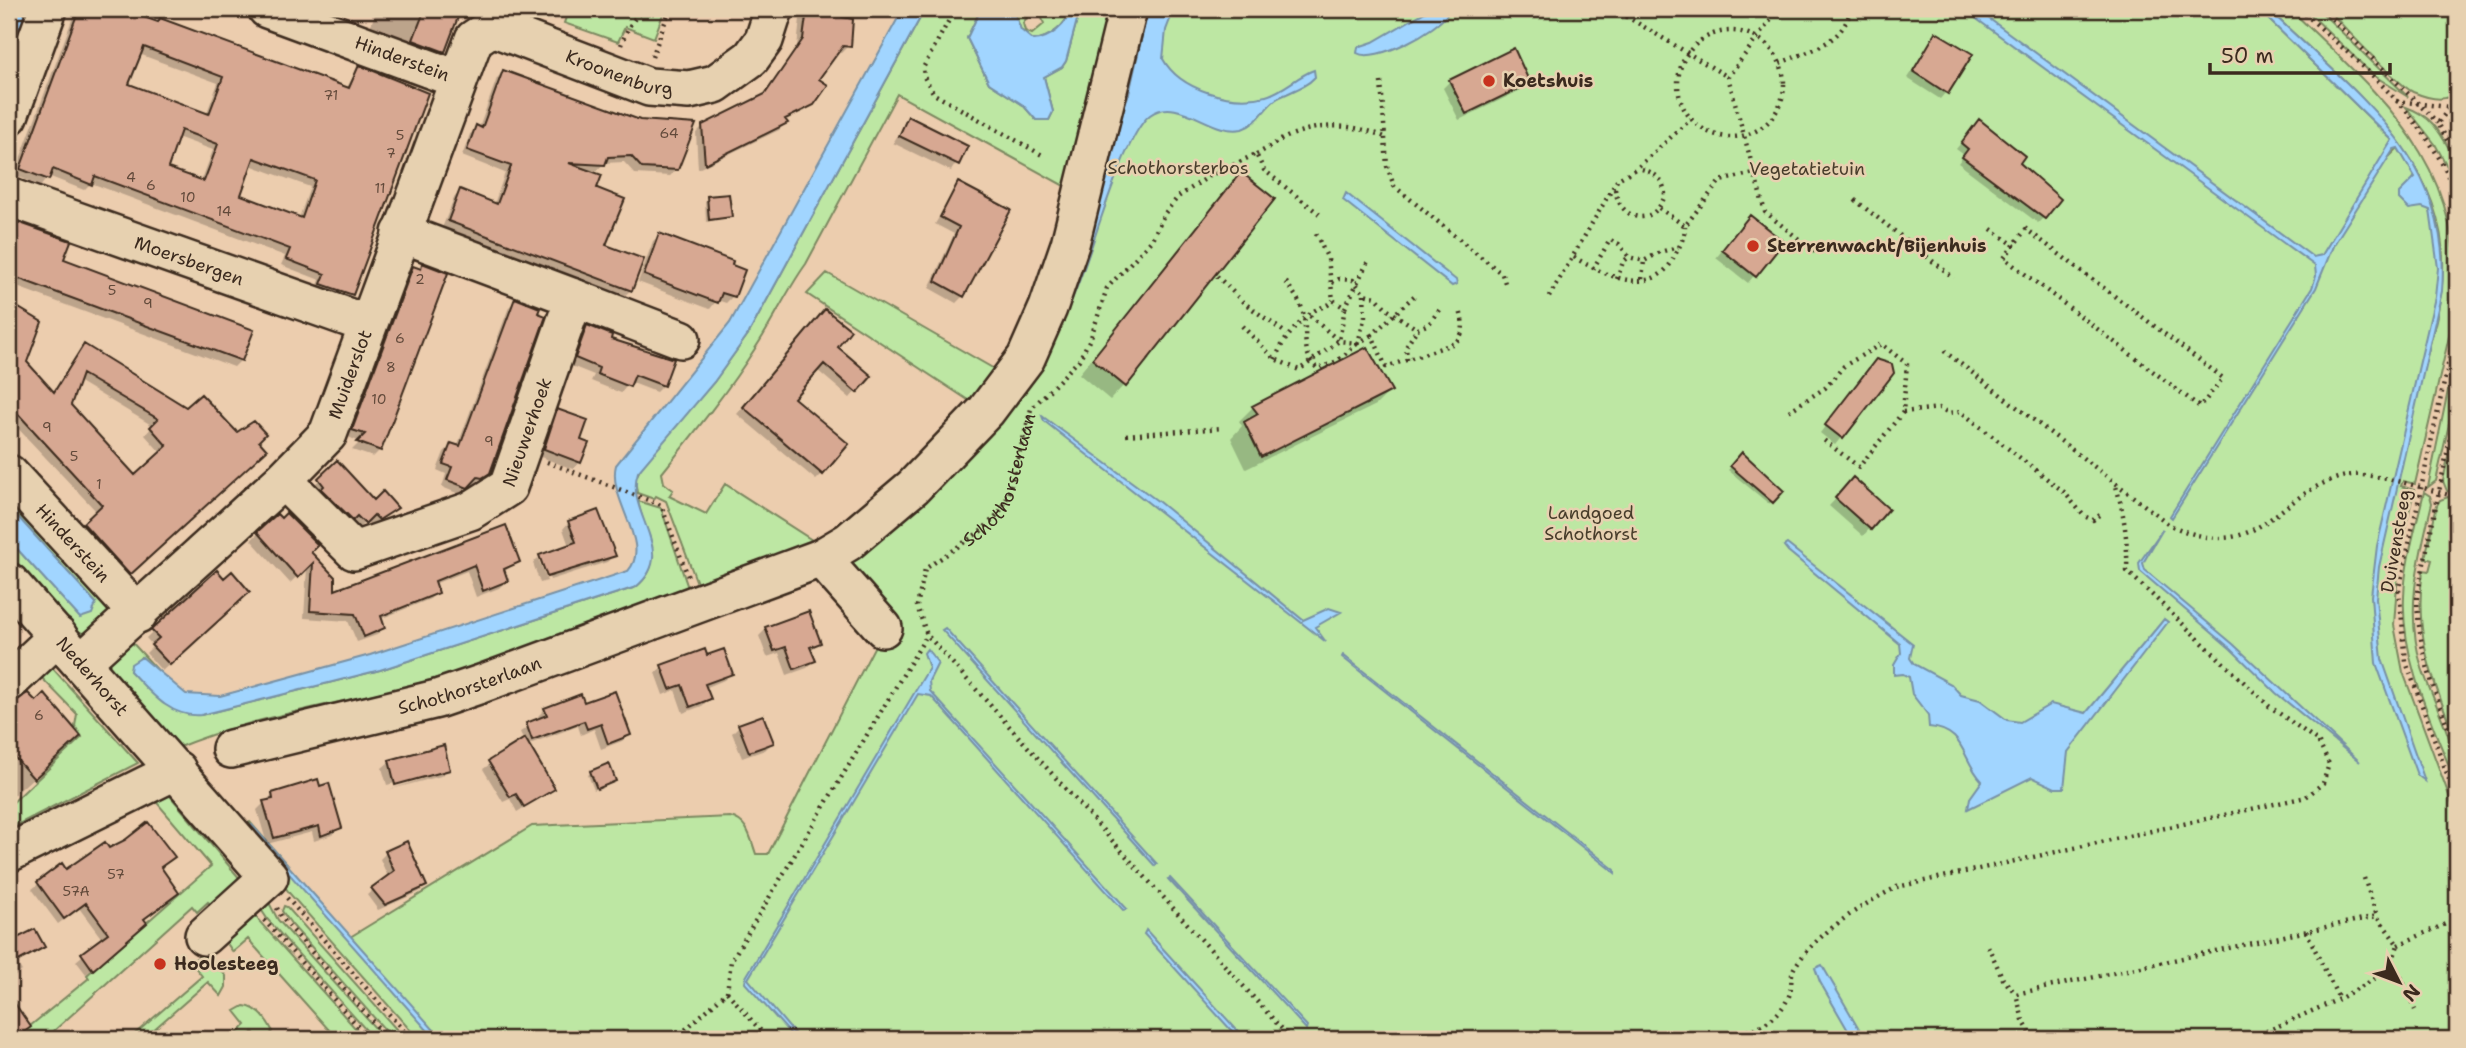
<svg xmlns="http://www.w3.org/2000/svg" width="2466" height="1048" viewBox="0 0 2466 1048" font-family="'Shantell Sans',sans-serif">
<rect width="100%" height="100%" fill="#eccdae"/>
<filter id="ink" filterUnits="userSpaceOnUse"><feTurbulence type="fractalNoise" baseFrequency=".0143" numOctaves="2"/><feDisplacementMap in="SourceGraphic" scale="14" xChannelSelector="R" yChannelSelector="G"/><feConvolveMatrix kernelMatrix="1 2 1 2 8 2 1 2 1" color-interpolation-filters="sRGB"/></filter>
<g filter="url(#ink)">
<path fill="#bde7a3" stroke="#7c8860" stroke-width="2" d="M569 9H665L654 38 625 27 618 42 564 23Z
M925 9H988L978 15 967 38 989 83 1023 105 1036 120H1049L1053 112 1044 77 1062 67 1066 61 1080 9H1121L1066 187 897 94 806 264C787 290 774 320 756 347 728 391 695 432 662 473L664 483 673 490 669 496 706 514 725 484 815 542 697 583 666 501 656 496 654 499 637 493 635 479 644 462 714 382 749 333Z
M1013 9H1033L1023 23 1025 31 1032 34 1044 24 1039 9H1071C1066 25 1050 39 1033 40L1021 30Z
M1135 9H2258L2392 140 2386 151 2390 156 2398 148 2415 175 2413 180 2419 207H2428C2449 248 2433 313 2427 356 2434 329 2442 300 2443 272 2448 156 2343 82 2268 9H2290C2387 103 2466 163 2454 315L2415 484 2403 481 2401 486 2414 490 2399 556 2394 625 2403 672 2457 817V1039H418L290 894 243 827 250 822 350 937 532 826 730 817C748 821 750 837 756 854H768L885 626 836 570 1026 370Z
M2305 9H2318L2408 97 2373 75Z
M2327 9H2457V90C2448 104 2427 98 2413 92 2395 83 2344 26 2327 9Z
M2406 107C2435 117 2441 135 2456 161L2453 177 2435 144Z
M827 273 996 370 971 402 807 294Z
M2457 347V389L2436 481 2428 487Z
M2457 416V493L2447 491 2443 481Z
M9 486 117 611 92 634 77 632 9 568V540L80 617 96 603 9 507Z
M2424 492 2430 496 2432 503C2419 558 2404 612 2422 668 2436 710 2457 741 2457 786 2434 726 2401 663 2404 597 2405 562 2416 526 2424 492Z
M2448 497 2457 500V743C2434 682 2413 637 2423 570L2429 571 2432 560 2425 558 2437 505 2440 500Z
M638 501 661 508 688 588C598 622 509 659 416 684 335 705 252 716 174 749L108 676 109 655 128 638 163 676 141 657 130 671 163 703 201 715 380 670 636 587C668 561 644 534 638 501Z
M47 662 138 763 9 829V806L82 737 75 726 77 714 37 673Z
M166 791 241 880 217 911 208 902 197 912 192 906 45 1039H23L19 1035 89 978 87 975 211 866 152 797Z
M265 895 278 920 385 1039H374L268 920 260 908Z
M250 906 259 921 365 1039H337L248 939 233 952 224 939Z
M284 906 287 907 405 1039H393L292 925 282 911Z
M202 956 212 960 226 976V987L221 996 208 982 143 1039H129L202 976 190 961Z
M244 1006C258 1007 266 1018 272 1030L270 1039H259L253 1032 245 1039H231L246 1025 235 1011Z"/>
<path fill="#a1d5ff" stroke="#7891a5" stroke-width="2" d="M9 9H38L9 87Z
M903 9H925L749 333 714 382 638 472C624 514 680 551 636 587L380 670 201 715C170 718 150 692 130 671L131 664 142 657 186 694 220 696 370 655 628 571C653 544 607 499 616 465L730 323Z
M988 9H1013L1021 30 1033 40C1050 39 1067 25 1071 9H1080L1066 61 1062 67 1044 77 1053 112 1049 120H1036L1023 105 989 83 967 38 978 15Z
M1148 9H1174L1166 30 1163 59C1180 90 1232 105 1266 96 1284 91 1297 76 1314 70L1315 77C1305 88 1291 91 1278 98 1264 107 1259 124 1242 129 1211 136 1179 94 1150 115 1128 131 1100 222 1090 251 1077 289 1062 329 1041 364L1119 117 1129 94Z
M1430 9H1447L1448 13C1438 30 1375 64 1357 53L1358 47 1373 42Z
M1963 9H1976L2313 257 2322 255 2392 140 2258 9H2268C2354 93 2453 157 2442 291L2379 567 2376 598 2382 659 2425 781 2417 775 2376 663 2371 596 2377 546 2435 297 2438 268 2430 210 2422 207 2409 209 2399 199V193L2415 177 2398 148 2394 149 2333 246 2316 288 2172 518 2170 516 2312 288 2316 276 2315 266Z
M1346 193 1456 280 1457 284 1452 286 1343 200Z
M1042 416 1159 502 1303 620 1329 608 1341 612 1315 627 1326 642 1044 421Z
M9 507 96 603 92 614 80 618 9 540Z
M2163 529 2143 563 2145 570 2233 644 2360 762 2276 693 2231 649 2140 571 2139 563Z
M1787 544 1913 644 1910 658 1914 664 1951 684 1961 695 1980 700 2007 720 2020 722 2051 704 2086 713 2160 624 2164 619 2168 622 2068 752 2064 788H2055L2032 777 1968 809 1970 798 1982 781C1961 759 1966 730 1929 727L1928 715 1912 694 1909 677 1903 674 1894 675V665L1901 653 1900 644 1788 551 1784 546Z
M945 628 1157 864 1155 866 942 630Z
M927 649 938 663 929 681 930 691 1127 909 1123 910 931 696 918 694 748 979 799 1039H795L745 983 746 977 929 668 924 653Z
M1343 655 1615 870V873L1342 657Z
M252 825 442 1039H435L253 833 249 826Z
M1170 878 1307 1026 1306 1029 1168 879Z
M1146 930 1245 1039H1239L1144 934Z
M1822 965 1826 972 1865 1039H1853L1820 982 1815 968Z"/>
<path fill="#0003" fill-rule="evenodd" d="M76 9H156L153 17 346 89 359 67 351 294 345 301 316 290 320 280 281 265 285 256 91 183 84 190 48 176 41 186 14 175ZM139 54 218 83 206 115 127 85ZM177 137 213 150 201 182 166 169ZM250 165 310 187 299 218 239 196Z
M368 9H459L444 51 437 58 368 32 376 12Z
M801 9H852L848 46 841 53 836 52 817 80 813 103 805 111 784 121 786 123 779 130 698 169 696 133 703 126 762 98 797 47Z
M1936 34 1946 92 1940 99 1907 78Z
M503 72 677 169 670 176 635 174 624 162 604 163 597 171 586 170 595 190 604 246 631 290 624 296 442 228 454 198 460 191 494 204 505 173 462 156 470 134 479 128 497 78Z
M1450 81 1528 83 1521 90 1459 120 1443 88Z
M908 119 966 147 951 171 893 143Z
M1974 127 2043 218 2038 223 1958 163 1964 155 1956 149Z
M1242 175 1124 385 1110 400 1079 374Z
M959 184 963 296 956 303 929 288 954 234 935 224Z
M708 198 730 217 706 222 705 201Z
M9 221 69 242 62 260 241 360 234 367 9 284Z
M1743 224 1781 242 1748 283 1716 258Z
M660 235 743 271 733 296 726 303 717 300 710 309 638 282 653 241Z
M423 266 380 450 373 457 352 450 360 442 346 436 406 275 413 268 418 270Z
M516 300 536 314 489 472 474 484 470 483 459 494 442 487 446 474 437 470 444 452 451 445 457 447 509 307Z
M9 303 40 322 25 362 53 393 84 347 186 409 257 441 258 456 123 579 78 530 97 512 9 419ZM78 381 153 426 145 435 161 453 135 478 69 405Z
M819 318 856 391 850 398 817 370 791 398 822 474 816 480 737 414Z
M587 327 608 340 663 385 656 392 630 382 621 393 591 381 594 375 569 365 580 334Z
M1870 368 1892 373 1835 445 1820 433Z
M1390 391 1376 405 1246 469 1231 438 1242 426 1239 421 1253 407Z
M558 411 579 441 580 462 573 469 538 456 551 418Z
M1742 455 1781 491 1769 504 1728 470Z
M337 463 374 502 396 508 371 526 366 521 357 530 312 487Z
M1847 487 1887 509 1863 536 1829 506Z
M276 517 309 552 333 592 505 528 518 562 503 572 506 581 499 588 476 597 467 571 434 584 437 592 430 599 380 619 383 628 377 635 357 642 348 621 304 618 307 567 290 583 251 540Z
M569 522 614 555 607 562 550 580 542 558H539L569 546 563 529Z
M538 558 547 581 540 583 533 563Z
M241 598 162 671 146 653 153 646 146 638 153 631Z
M766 629 819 643 810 651 814 661 807 668 787 675 779 653 767 657 759 636Z
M706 658 731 673 724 680 705 688 709 699 702 706 683 713 675 690 663 695 655 673 662 667Z
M9 704 78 736 9 800Z
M583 705 629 735 622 741 601 749 594 729 581 735 578 726 527 745 553 789 517 812 510 799 503 802 483 769 524 741 520 732 540 720 538 716 545 709Z
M739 726 772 743 765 750 742 758 732 733Z
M389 762 448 769 441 776 388 790 442 773V770L387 785 382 768Z
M591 772 614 780 594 790 588 775Z
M273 794 339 828 332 835 314 841 312 832 267 844 257 810Z
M109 850 166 863 160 868 139 929 86 974 76 961 102 939 79 908 58 924 32 889 62 866 66 871Z
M386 853 425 886 419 892 378 910 367 895 388 877 380 859Z
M34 931 42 947 17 963 22 971 9 981V944Z
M17 1009 29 1027 23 1033 28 1039H9V1016Z"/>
<path fill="#d7a892" stroke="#3b2a1e" stroke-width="2" fill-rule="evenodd" d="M79 9H121L158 22 160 18 349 88 359 65 428 93 353 295 321 284 325 274 286 259 290 249 95 176 92 185 53 169 49 180 20 169ZM144 47 223 77 209 114 129 84ZM181 130 218 144 204 181 168 168ZM254 158 315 180 302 218 241 195Z
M425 9H461L445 52 413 40Z
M807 9H843L842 17 853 19 851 47 843 46 819 79 828 85 814 105 785 119 788 123 705 164 702 125 765 94 803 39Z
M1936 32 1973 54 1948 94 1913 71Z
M1514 48 1530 83 1466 114 1449 80Z
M503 70 640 120 696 124 678 170 642 168 631 156 608 157 605 165 569 163 602 175 597 188 625 199 606 245 644 259 632 291 448 221 460 189 497 204 511 166 467 150 476 125 482 128Z
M908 116 968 146 959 165 899 136Z
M1979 119 2025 156 2020 163 2061 199 2045 219 1962 157 1968 149 1961 143Z
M1241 172 1275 199 1126 387 1092 359Z
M958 182 1011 210 964 297 935 281 959 227 940 217Z
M729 194 732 217 709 220 707 196Z
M1750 215 1784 242 1756 277 1722 250Z
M9 219 71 241 64 259 254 330 242 361 9 275Z
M659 233 733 261 732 265 745 270 735 297 722 293 718 303 644 275Z
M422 263 448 273 381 451 357 442 365 434 352 430 413 266 421 269Z
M515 298 540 308 538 313 546 316 490 473 482 478 478 477 468 488 447 480 452 467 443 464 451 443 460 446Z
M9 302 42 322 27 362 54 392 84 344 186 407 201 394 237 432 254 421 266 434 259 441 267 450 130 575 83 523 102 505 9 404ZM82 374 158 419 150 427 167 446 135 475 71 405Z
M825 309 851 330 838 347 872 376 857 393 824 364 794 398 849 444 823 475 743 407Z
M587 325 612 335 611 339 674 359 664 386 635 375 630 387 597 374 599 368 575 358Z
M1367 347 1392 391 1261 457 1244 422 1258 414 1252 406Z
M1876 359 1892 364 1894 373 1843 439 1825 425Z
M557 409 588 420 581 440 589 443 581 463 544 449Z
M1742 452 1784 491 1773 503 1730 466Z
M337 460 374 500 383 491 398 508 379 520 374 515 365 524 357 516 353 520 321 489 324 486 318 478Z
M1853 477 1889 509 1871 530 1835 498Z
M598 510 616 556 547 577 539 555 576 542 568 521Z
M286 513 318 545 311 552 335 577V590L506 525 520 562 504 569 508 581 483 591 474 565 435 581 439 593 381 616 385 628 364 637 355 614 310 611 313 563 298 578 257 532 277 514 281 518Z
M217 570 224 578 232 571 250 592 170 665 151 645 159 638 151 630Z
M809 611 821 643 810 647 816 661 794 669 786 647 774 651 765 627Z
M705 649 707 655 724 649 733 674 705 684 711 699 690 707 682 685 670 689 661 665Z
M615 691 631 735 608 744 601 724 587 729 584 721 532 740 526 723 547 715 544 708 581 694 584 702Z
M28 693 36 701 44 693 81 736 34 779 9 751V702Z
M763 715 774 743 749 752 738 724Z
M525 738 555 789 524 807 516 794 510 797 488 761Z
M444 745 450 770 395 785 389 760Z
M609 763 616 781 597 789 590 771Z
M318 779 320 786 329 783 342 828 321 836 319 826 274 838 263 801 273 799 272 793Z
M148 822 175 857 161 867 179 893 144 919 147 923 93 970 81 953 108 933 86 903 64 919 37 882 62 863 66 869 105 842 109 848 125 840Z
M407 841 427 886 385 905 371 888 394 871 385 851Z
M35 929 45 947 9 966V942Z
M9 995 31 1027 15 1039H9Z"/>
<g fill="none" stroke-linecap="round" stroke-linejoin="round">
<g stroke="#3b2a1e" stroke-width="42">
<g id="minor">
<path id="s2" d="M267 9 457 79"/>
<path d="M9 116 48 9"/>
<path id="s3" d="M9 197 367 324"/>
<path d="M574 298 681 339"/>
<path id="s4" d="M9 474 138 614"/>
<path id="s5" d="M283 480 354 551 470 511 508 487 574 298 401 233"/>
<path d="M821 558 883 628"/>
<path id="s6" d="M9 582 269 877 204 936"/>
<path id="s7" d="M82 662 283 480 328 434 474 39 492 27 649 87 689 90 715 84 751 58 764 40 774 9"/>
<path d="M9 682 58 636"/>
<path id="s8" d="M231 749 437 699 481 684 821 558 848 542 913 487 986 411 1026 358 1048 308 1070 244 1128 9"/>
<path d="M9 853 177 770"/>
</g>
</g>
<g stroke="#3b2a1e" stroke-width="4.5" stroke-dasharray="2 5" stroke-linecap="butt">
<path d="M955 9 923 68 924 77 934 94 1042 155"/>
<path d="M1614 9 1728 77"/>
<path d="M1779 9 1728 77 1765 212 1815 252"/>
<path d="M2300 9C2358 64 2437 122 2457 203"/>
<path d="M2322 9 2438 123"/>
<circle cx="1731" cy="84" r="53"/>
<path d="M621 45C628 28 637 3 661 12L662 9"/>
<path d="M652 57 670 9"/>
<path d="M1780 63C1807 52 1846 42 1850 9"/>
<path d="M1381 82 1387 166 1394 186 1502 274 1505 283"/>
<path d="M2457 98 2438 123 2457 158"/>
<path d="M2396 101 2457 108"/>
<path d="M1256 154C1268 149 1277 141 1289 136 1322 122 1354 124 1385 137"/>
<path d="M1615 189C1620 222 1654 228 1665 195 1664 178 1653 171 1637 168"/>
<path d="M2454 189 2457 176"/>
<path d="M1855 200 1954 278"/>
<path d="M1659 208 1685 226 1720 181 1754 173"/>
<path d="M1991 229 2014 245 2004 258 2200 407 2223 378 2026 229 2014 245"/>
<path d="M1316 234 1328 259 1333 300 1345 308 1339 341"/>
<path d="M1574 257C1603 275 1654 300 1674 257 1679 247 1685 238 1685 226"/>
<path d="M1593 269 1610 240 1619 244 1629 257 1644 261 1660 252 1678 247"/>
<path d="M1217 276 1243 302 1287 334"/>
<path d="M1617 279 1623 262 1629 257"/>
<path d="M1642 279 1644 261"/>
<path d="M1286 282C1291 290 1298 298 1301 306 1310 329 1298 351 1318 369L1337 361 1358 343"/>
<path d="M1332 283 1339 279 1353 280 1364 294 1376 297 1388 310 1417 329 1429 324 1439 310"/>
<path d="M1364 294 1365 316 1358 343 1372 335"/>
<path d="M1414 296 1372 335 1386 367 1455 343C1466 332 1463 324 1460 309"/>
<path d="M1549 297 1618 179 1637 168 1691 119"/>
<path d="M1345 308 1369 259"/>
<path d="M1310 316 1339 341"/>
<path d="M2457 323 2399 590 2406 662 2457 801"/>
<path d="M1242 326 1275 359 1299 370 1339 341 1357 343"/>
<path d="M1944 351 2170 525C2264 569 2274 488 2351 475 2374 472 2432 491 2457 497"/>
<path d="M1275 359C1284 338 1296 325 1314 311 1321 306 1327 308 1333 300"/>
<path d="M1407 360 1406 347 1417 329"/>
<path d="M2457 405 2417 597C2418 655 2437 698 2457 751"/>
<path d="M1789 411 1825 388 1844 366 1881 344 1907 364 1903 412 1859 467 1821 438"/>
<path d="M1903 412 1939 408 1949 413 1960 411 2064 492 2084 516 2093 520 2100 515"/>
<path d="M1126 435 1223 428"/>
<path d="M547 462 661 505 688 576"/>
<path d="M2364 878 2377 916"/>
<path d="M287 898 411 1039"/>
<path d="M277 908 282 918 388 1039"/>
<path d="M264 920 369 1039"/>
<path d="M2306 931 2339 999"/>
<path d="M2398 945 2457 919"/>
<path d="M1988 946 2003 979 2016 994"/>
<path d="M2392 966 2400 975 2415 1010"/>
<path d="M727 992 768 1039"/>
<path d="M675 1039 727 992 731 961 927 635"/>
<path id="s1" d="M1291 1039 927 635 917 606 925 569 981 531 999 513 1008 496 1031 409 1079 360 1091 337 1107 288 1151 241 1165 213 1178 197 1208 177 1256 154 1264 170 1323 217"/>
<path d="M1720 1039C1748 1031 1776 1026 1789 996 1793 986 1789 974 1796 965 1820 931 1860 906 1897 887L2306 797 2323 783 2329 764 2318 741 2269 706 2127 571C2128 540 2124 512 2115 483"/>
<path d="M1758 1039 1760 1029"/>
<path d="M2033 1039 2023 1020 2016 994 2377 916 2398 945 2389 971 2339 999 2249 1039"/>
</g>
<use href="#minor" stroke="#e7d1b0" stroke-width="37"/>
</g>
</g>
<g fill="#c8321e" stroke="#e7d1b0" stroke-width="2.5">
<circle cx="1489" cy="81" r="7"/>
<circle cx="1753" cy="246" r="7"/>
<circle cx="160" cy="964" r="7"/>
</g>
<g text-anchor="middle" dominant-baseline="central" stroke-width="5" stroke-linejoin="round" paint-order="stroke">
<g font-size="14" fill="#624a3b">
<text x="331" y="95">71</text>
<text x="669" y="133">64</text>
<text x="400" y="135">5</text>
<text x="391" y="153">7</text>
<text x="131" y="177">4</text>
<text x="151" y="185">6</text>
<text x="380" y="188">11</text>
<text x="188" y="197">10</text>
<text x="224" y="211">14</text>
<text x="420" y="279">2</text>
<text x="112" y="290">5</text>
<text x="148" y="303">9</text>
<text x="400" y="338">6</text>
<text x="391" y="367">8</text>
<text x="379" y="399">10</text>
<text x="47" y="427">9</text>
<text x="489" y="441">9</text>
<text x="74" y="456">5</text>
<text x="99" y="484">1</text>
<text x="39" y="715">6</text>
<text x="116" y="874">57</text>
<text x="76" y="891">57A</text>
</g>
<g font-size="18" fill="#3b2a1e" stroke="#e7d1b0">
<text stroke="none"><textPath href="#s2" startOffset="144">Hinderstein</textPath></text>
<text stroke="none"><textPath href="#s7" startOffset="914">Kroonenburg</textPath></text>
<text stroke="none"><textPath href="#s3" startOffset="191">Moersbergen</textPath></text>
<text stroke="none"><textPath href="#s7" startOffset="399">Muiderslot</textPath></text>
<text stroke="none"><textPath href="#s5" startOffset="326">Nieuwerhoek</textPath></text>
<text stroke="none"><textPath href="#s1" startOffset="735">Schothorsterlaan</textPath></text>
<text transform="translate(2396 541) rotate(-80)">Duivensteeg</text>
<text stroke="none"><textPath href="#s4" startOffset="94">Hinderstein</textPath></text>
<text stroke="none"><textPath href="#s6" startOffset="126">Nederhorst</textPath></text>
<text stroke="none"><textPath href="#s8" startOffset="247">Schothorsterlaan</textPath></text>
</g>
<g font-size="18" font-weight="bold" fill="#3b2a1e" stroke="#e7d1b0" text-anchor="start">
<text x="1503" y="81">Koetshuis</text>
<text x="1767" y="246">Sterrenwacht/Bijenhuis</text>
<text x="174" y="964">Hoolesteeg</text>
</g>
<g font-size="18" fill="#483d2b" stroke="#e7d1b0">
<text x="1178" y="168">Schothorsterbos</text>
<text x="1807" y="169">Vegetatietuin</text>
<text x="1591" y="513">Landgoed<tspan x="1591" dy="21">Schothorst</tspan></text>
</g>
</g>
<rect width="2466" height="1048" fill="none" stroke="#e7d1b0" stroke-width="35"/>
<rect x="18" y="18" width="2431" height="1013" fill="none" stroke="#3b2a1e" stroke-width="2.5" filter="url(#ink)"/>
<g transform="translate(2399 982) rotate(132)" stroke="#e7d1b0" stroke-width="5" paint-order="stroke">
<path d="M0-5L12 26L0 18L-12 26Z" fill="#3b2a1e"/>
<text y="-10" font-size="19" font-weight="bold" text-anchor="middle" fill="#3b2a1e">N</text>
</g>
<path d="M2210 63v10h180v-10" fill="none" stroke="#3b2a1e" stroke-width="3.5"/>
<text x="2221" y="63" font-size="21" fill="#3b2a1e" stroke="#e7d1b0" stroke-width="5" paint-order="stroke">50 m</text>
</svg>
